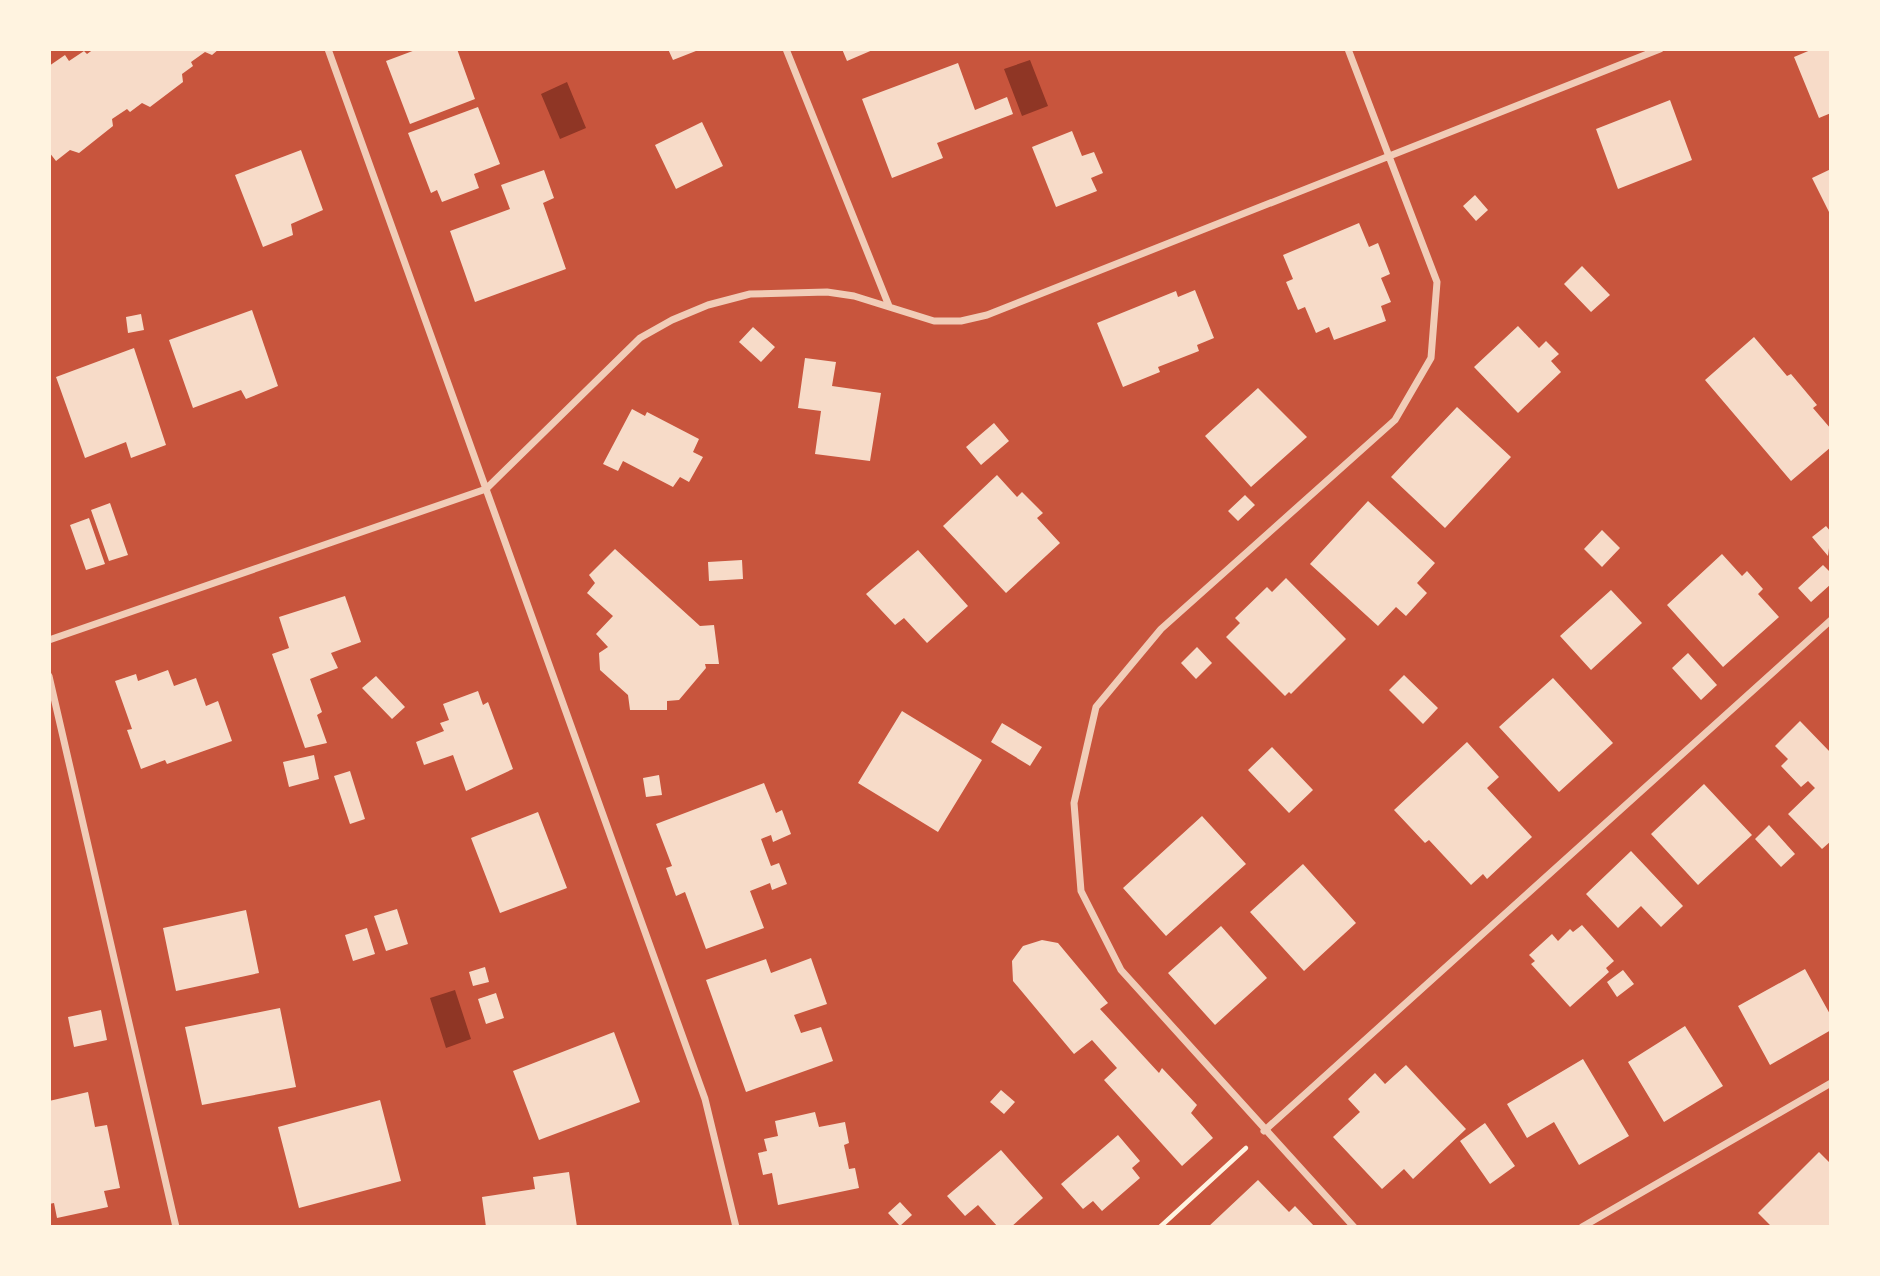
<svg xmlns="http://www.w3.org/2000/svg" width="1880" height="1276" viewBox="0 0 1880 1276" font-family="'Libre Baskerville',serif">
<rect width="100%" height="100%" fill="#c8553d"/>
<path fill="#8f3625" d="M1030 60 1048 106 1022 116 1004 69Z
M567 82 586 128 560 139 541 94Z
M455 990 471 1039 446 1048 430 998Z"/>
<path fill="#f7dbc8" d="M94 49H219L212 55 205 52 191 62 193 66 182 74 183 82 150 107 142 103 130 112 127 109 112 119 113 126 79 153 70 150 56 161 49 152V66L65 55 69 61 84 51 87 54Z
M418 49H457L475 99 410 124 386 61Z
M668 49H701L673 60Z
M842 49H875L847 61Z
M1813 49H1831V113L1819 118 1794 57Z
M958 63 975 110 1007 97 1013 114 937 143 943 158 892 178 862 99Z
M1670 100 1692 160 1618 189 1596 129Z
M478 107 500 164 474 174 479 188 442 202 437 190 431 193 408 133Z
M702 122 723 166 676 189 655 145Z
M1072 131 1082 156 1094 152 1103 173 1091 178 1097 191 1056 207 1032 147Z
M301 150 323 210 291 224 293 235 263 247 235 175Z
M1831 169V216L1812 178Z
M544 170 554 198 543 203 566 269 475 302 450 231 510 209 501 185Z
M1475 195 1488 210 1476 221 1463 206Z
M1359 223 1369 247 1378 243 1390 274 1381 278 1391 302 1381 306 1386 321 1334 340 1329 327 1316 333 1305 307 1298 310 1286 282 1293 279 1283 255Z
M1582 266 1610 295 1591 312 1564 284Z
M1195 290 1214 338 1197 345 1199 351 1158 367 1160 372 1123 387 1097 323 1176 291 1178 297Z
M252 310 278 386 246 399 241 390 193 408 169 340Z
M141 314 144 330 128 333 126 317Z
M1518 326 1539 348 1546 341 1559 354 1551 361 1561 372 1518 413 1474 367Z
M753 327 775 347 761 362 739 342Z
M1754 337 1787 376 1791 374 1817 405 1813 408 1831 429V447L1791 481 1705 380Z
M134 348 166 445 131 458 126 442 85 458 56 377Z
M805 358 836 362 832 386 881 393 870 461 815 454 821 411 798 408Z
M1258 388 1307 437 1251 487 1205 436Z
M1457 407 1511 457 1445 528 1391 477Z
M632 409 645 416 647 412 699 439 693 452 703 457 689 482 680 477 673 487 623 461 618 471 603 464Z
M994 423 1009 441 981 465 966 447Z
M997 475 1017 497 1022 492 1043 513 1037 518 1060 543 1006 593 943 526Z
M1245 495 1255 505 1238 521 1228 511Z
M1368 501 1435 563 1417 583 1427 593 1406 616 1396 607 1378 626 1310 564Z
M110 503 128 555 109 561 91 510Z
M89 518 105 564 86 570 70 525Z
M1826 526 1831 532 1828 556 1812 537Z
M1602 530 1620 548 1602 567 1584 549Z
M615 549 700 626 714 625 719 664H705L706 668 679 700 667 701V710H630L628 695 600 670 599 653 608 647 596 634 613 616 587 593 595 583 589 575Z
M918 550 968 606 927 643 904 618 895 625 866 594Z
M1722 554 1742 576 1747 571 1763 589 1758 594 1779 617 1723 667 1667 605Z
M742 560 743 579 709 581 708 562Z
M1823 565 1831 573V584L1811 602 1798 588Z
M1286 578 1346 639 1291 694 1289 692 1285 696 1226 637 1240 623 1235 618 1267 587 1272 592Z
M1611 590 1642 623 1591 670 1560 636Z
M345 596 361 642 331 653 338 668 310 679 322 712 317 715 327 743 305 748 272 654 289 648 279 617Z
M1197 647 1212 663 1196 679 1181 663Z
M1688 653 1717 685 1701 700 1672 668Z
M168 670 174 686 196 678 206 706 218 701 232 741 167 764 165 760 141 769 127 730 132 729 115 681 136 674 138 681Z
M1404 675 1438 708 1423 724 1389 690Z
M376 676 405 707 392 719 362 688Z
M1553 678 1613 743 1559 792 1499 727Z
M478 691 483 705 488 702 513 769 466 791 453 755 424 765 416 742 444 731 440 723 449 720 443 704Z
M902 711 982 760 938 832 858 783Z
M1800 721 1831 753V841L1822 849 1788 814 1815 788 1808 781 1801 787 1781 766 1788 759 1775 746Z
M1002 723 1042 747 1030 766 991 742Z
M1467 742 1499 777 1487 788 1532 837 1487 879 1483 874 1471 885 1429 840 1425 843 1394 810Z
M1272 747 1313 790 1289 813 1248 770Z
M314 755 319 779 289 787 283 762Z
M350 771 365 819 350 824 334 776Z
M659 775 662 795 646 797 643 778Z
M764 783 776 813 782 810 791 834 773 842 771 835 761 839 771 866 779 863 787 884 772 890 770 883 750 891 764 928 706 949 685 892 676 896 666 868 672 866 656 824Z
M1704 784 1752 835 1698 885 1651 834Z
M538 812 567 888 500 913 471 838Z
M1202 816 1246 864 1166 936 1123 888Z
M1769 825 1795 854 1781 867 1755 839Z
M1631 851 1683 906 1661 927 1641 906 1618 928 1586 894Z
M1303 864 1356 923 1304 971 1250 912Z
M397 909 408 944 386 951 374 916Z
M246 910 259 973 176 991 163 928Z
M1582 925 1614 961 1606 968 1609 972 1570 1007 1531 964 1535 961 1529 955 1552 934 1558 941 1570 929 1573 932Z
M1221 926 1267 978 1215 1025 1168 973Z
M367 928 375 954 353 961 345 935Z
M1042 940 1058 943 1108 1003 1100 1009 1159 1073 1162 1068 1197 1105 1191 1113 1213 1138 1182 1166 1104 1080 1117 1068 1092 1040 1074 1054 1013 981 1012 961 1023 946Z
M811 958 827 1004 794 1015 801 1033 821 1027 833 1061 746 1092 706 980 766 959 771 973Z
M485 967 489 982 473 986 469 972Z
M1805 969 1831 1016V1030L1770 1065 1738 1006Z
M1623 970 1634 984 1617 997 1607 982Z
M496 993 504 1018 486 1024 478 999Z
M280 1008 296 1087 202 1105 185 1027Z
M101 1010 107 1040 74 1047 68 1017Z
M1685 1026 1723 1086 1664 1122 1628 1062Z
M614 1032 640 1102 539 1140 513 1071Z
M1583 1059 1629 1136 1579 1165 1554 1122 1527 1138 1507 1104Z
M1406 1065 1466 1129 1413 1179 1404 1169 1382 1189 1333 1137 1360 1112 1348 1099 1375 1073 1385 1084Z
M1001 1090 1015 1102 1004 1114 990 1102Z
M88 1092 95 1127 107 1125 120 1188 104 1191 108 1207 57 1218 54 1203 49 1204V1101Z
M380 1100 401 1181 299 1208 278 1127Z
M815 1112 819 1127 845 1122 849 1143 844 1145 849 1169 855 1168 859 1188 778 1205 772 1173 763 1175 758 1153 767 1151 764 1139 778 1136 775 1121Z
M1485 1123 1515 1166 1490 1184 1460 1141Z
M1118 1135 1140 1161 1132 1168 1140 1178 1102 1211 1093 1201 1083 1209 1061 1184Z
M1001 1150 1043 1198 1011 1227H998L978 1205 965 1216 947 1196Z
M1819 1152 1831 1164V1227H1772L1758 1213Z
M569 1172 577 1227H486L482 1197 535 1189 533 1177Z
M1258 1180 1289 1212 1295 1206 1315 1227H1208Z
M900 1202 912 1215 900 1226 888 1213Z"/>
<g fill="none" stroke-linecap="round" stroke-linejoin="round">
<path stroke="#fff3e0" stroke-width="4.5" d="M1160 1227 1246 1148"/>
<path stroke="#f1ccb7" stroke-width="7" d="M328 49 705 1099 736 1227
M786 49 889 306
M1348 49 1437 282 1431 358 1395 420 1161 629 1096 707 1074 803 1081 891 1121 970 1354 1227
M49 640 486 489 640 338 672 320 708 305 750 294 827 292 854 296 934 321H961L987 315 1660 49
M49 676 176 1227
M1264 1131 1831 620
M1582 1227 1831 1083"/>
</g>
<rect width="1880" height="1276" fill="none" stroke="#fff3e0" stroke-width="102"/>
</svg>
